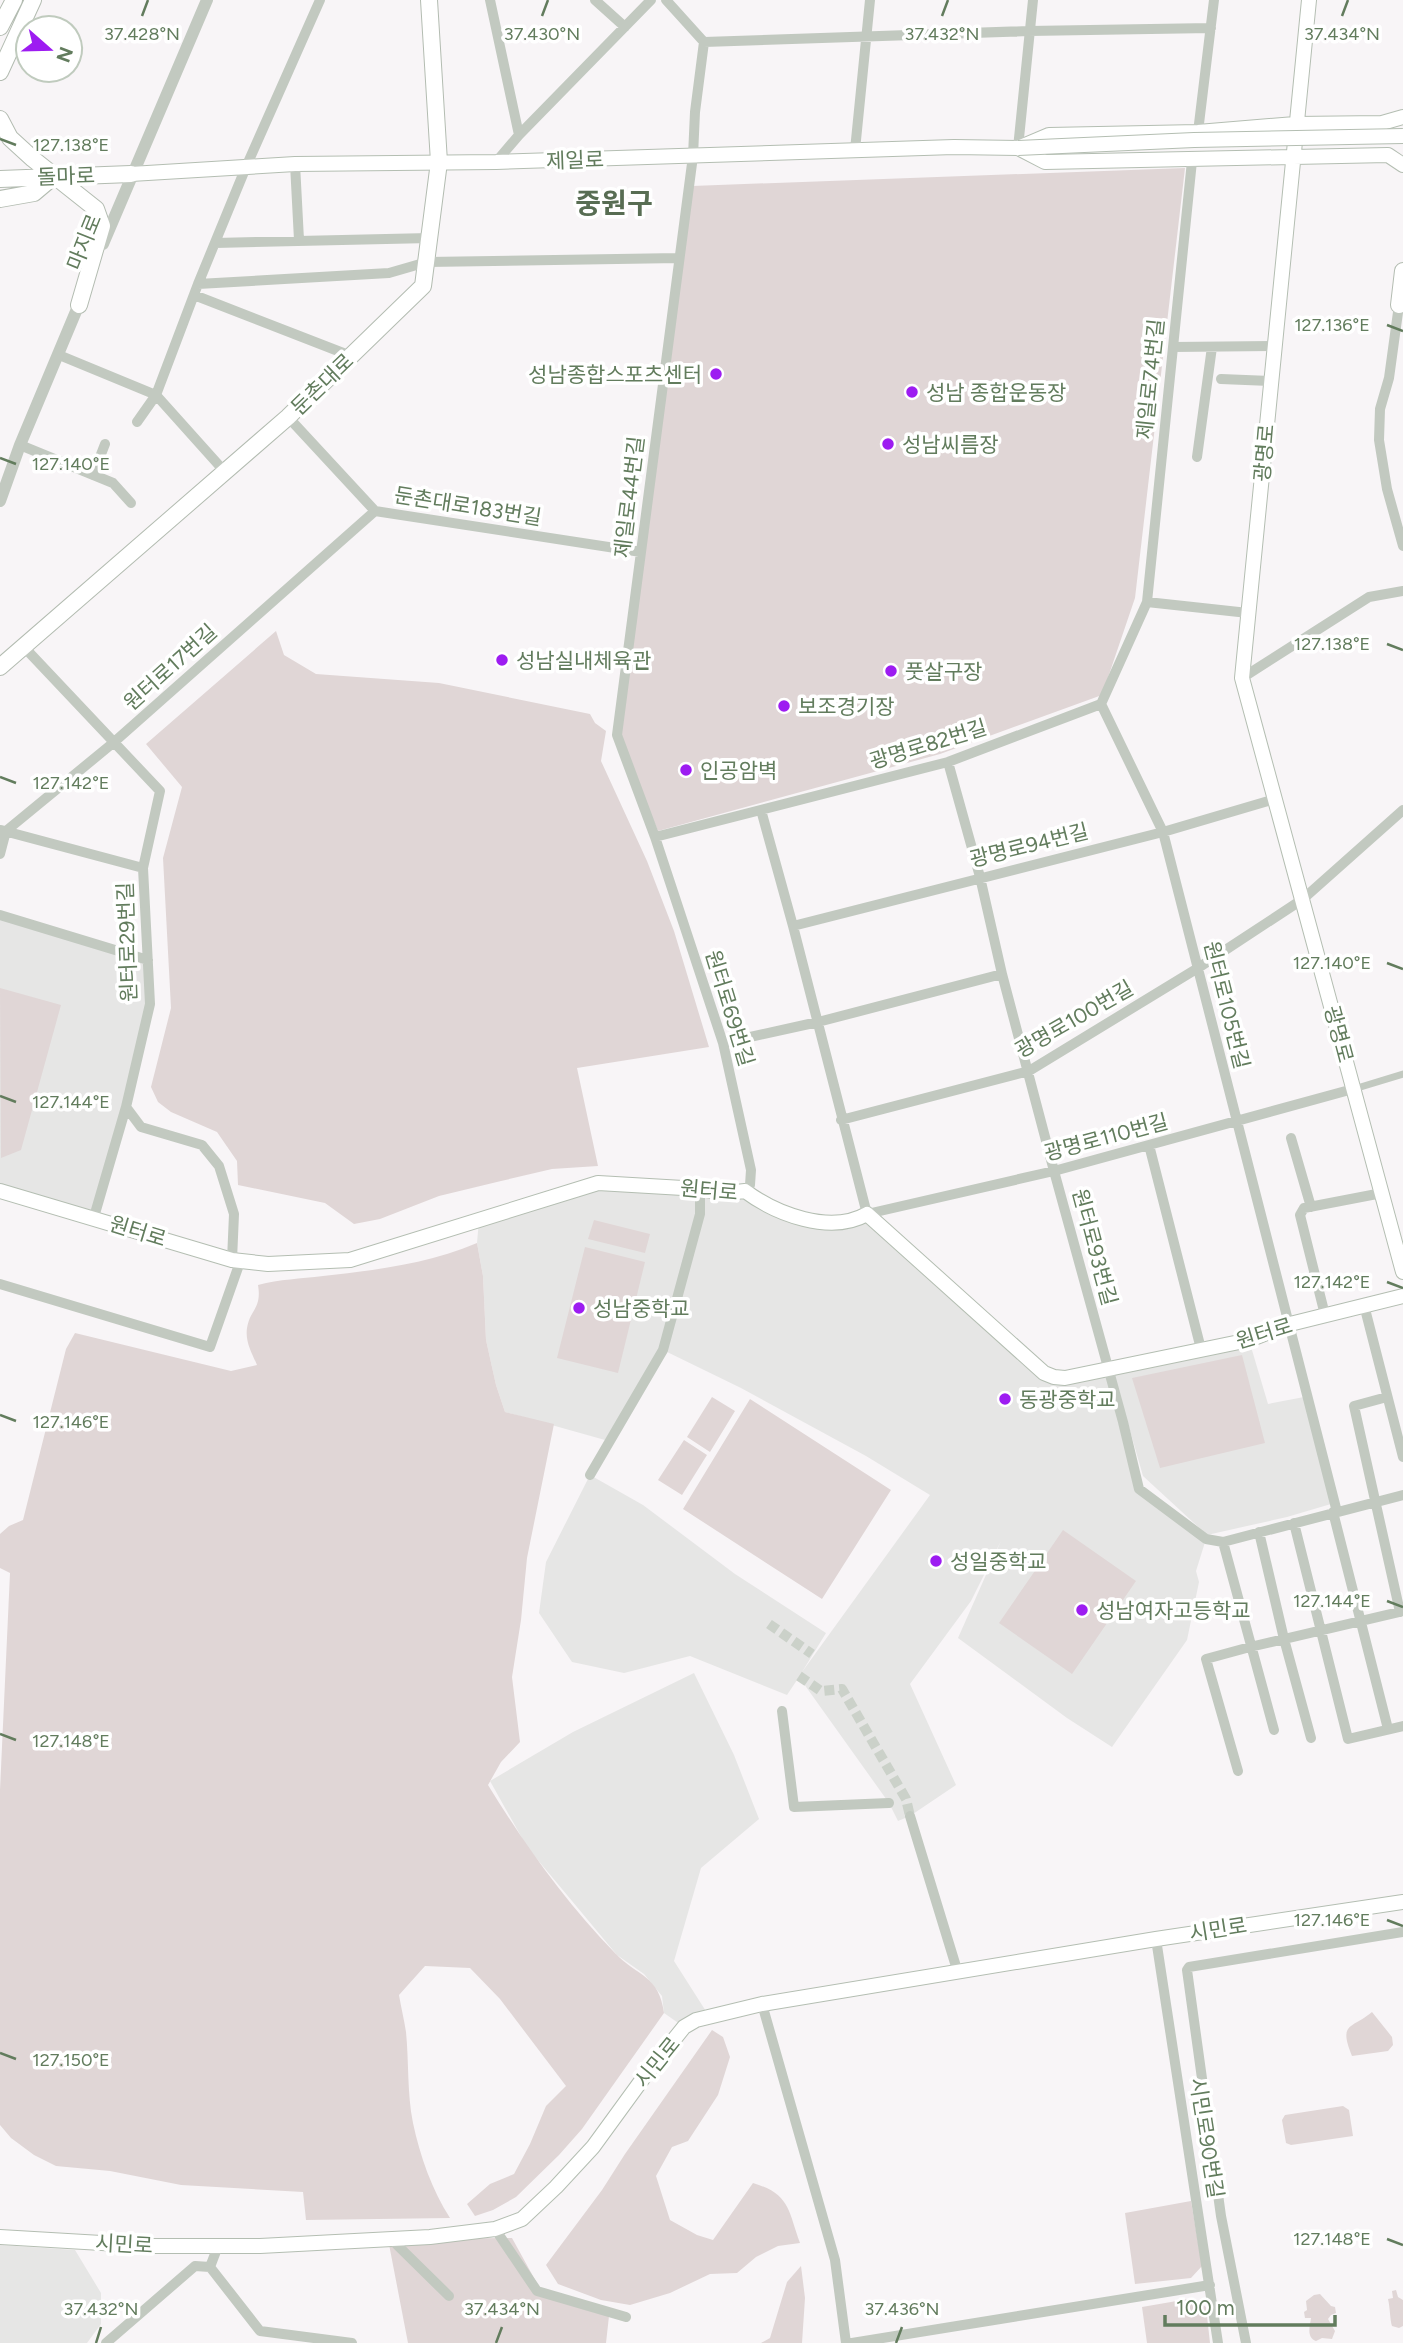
<svg xmlns="http://www.w3.org/2000/svg" width="1403" height="2343" viewBox="0 0 1403 2343" font-family="Figtree,'Noto Sans KR',sans-serif">
<rect width="100%" height="100%" fill="#f8f5f7"/>
<path fill="#e6e6e5" d="M0 915 148 960 150 1004 94 1217 0 1191Z
M598 1183 745 1191 807 1220 872 1219 1048 1375 1108 1368 1139 1489 1206 1539 1196 1571 1199 1582 1187 1640 1112 1747 1067 1718 958 1638 1001 1541 971 1601 910 1684 956 1785 910 1816 898 1821 889 1803 799 1677 787 1695 690 1656 624 1673 572 1662 539 1613 546 1562 590 1475 643 1505 735 1574 826 1633 802 1672 930 1495 866 1456 741 1388 663 1350 605 1440 505 1412 496 1385 486 1340 483 1276 477 1243 479 1220Z
M1249 1340 1268 1404 1304 1397 1331 1504 1287 1517 1207 1535 1143 1476 1113 1371Z
M694 1673 734 1755 759 1819 701 1868 674 1961 709 2016 684 2027 664 2013 662 1996 644 1974 617 1955 527 1847 490 1781 573 1732Z
M0 2245 75 2250 101 2293V2324L87 2343H0Z"/>
<path fill="#e0d6d6" d="M1185 168 1135 598 1102 695 940 754 658 831 617 735 692 186Z
M276 631 284 655 316 674 439 683 590 714 595 723 606 731 601 761 647 861 674 931 709 1047 577 1068 598 1166 552 1169 501 1181 439 1196 380 1219 354 1224 325 1203 238 1185 237 1161 217 1132 171 1112 158 1102 151 1087 171 1008 163 858 182 787 146 744Z
M0 988 61 1005 21 1150 1 1158Z
M594 1220 650 1234 645 1253 588 1239Z
M477 1243 483 1276 486 1340 496 1385 505 1412 554 1424 527 1558 521 1620 512 1677 520 1742 501 1762 488 1785C525 1845 566 1903 615 1953 638 1977 659 1975 664 2013L582 2129 559 2155 516 2197 493 2210 475 2216 467 2204 490 2184 514 2174 530 2144 546 2106 566 2086 500 1999 470 1968 425 1966 399 1995C401 2007 404 2019 406 2032 409 2062 407 2093 413 2123 420 2156 432 2190 450 2218L306 2220 303 2192 181 2185 110 2171 56 2166 34 2155 11 2138 0 2125V1790L10 1573 0 1568V1534L9 1526 23 1520 66 1349 75 1333 231 1371 257 1365C252 1353 245 1342 247 1328 250 1309 262 1309 258 1285 280 1279 300 1279 323 1276 376 1270 428 1264 477 1243Z
M585 1247 645 1262 618 1373 557 1358Z
M1242 1355 1265 1443 1160 1468 1132 1378Z
M712 1397 735 1411 710 1452 687 1437Z
M750 1399 891 1490 822 1599 683 1509Z
M684 1440 707 1455 682 1495 658 1480Z
M1063 1530 1136 1581 1072 1674 999 1623Z
M1372 2012 1392 2037 1393 2045 1388 2051 1352 2056C1338 2022 1352 2029 1372 2012Z
M712 2030 723 2037 730 2057 718 2095 688 2141 672 2147 656 2176 670 2220 697 2235 713 2240 753 2183C790 2194 788 2210 800 2243L778 2246 756 2257 737 2273 710 2274 670 2293 630 2305 601 2300 558 2284 546 2265 602 2190 625 2154Z
M1343 2106 1349 2110 1353 2136 1291 2145 1286 2143 1282 2120 1285 2115Z
M1191 2201 1202 2266 1191 2278 1135 2284 1125 2213Z
M512 2238 539 2287 609 2316 606 2343H408L388 2239Z
M801 2266 805 2298 802 2343H761L770 2338 787 2282Z
M1396 2290 1398 2297 1403 2300V2326L1399 2328 1392 2326C1390 2320 1390 2307 1388 2299L1393 2298 1392 2291Z
M1320 2294 1331 2306 1335 2307 1336 2313 1331 2315 1328 2319 1335 2331 1332 2339 1322 2338 1316 2341C1306 2337 1310 2326 1311 2318H1305L1304 2312 1307 2310 1306 2301 1314 2295Z
M1194 2298 1206 2307 1210 2343H1147L1142 2307Z"/>
<g fill="none" stroke-linecap="round" stroke-linejoin="round">
<path stroke="#cbd1c9" stroke-width="10" stroke-dasharray="10 5" stroke-linecap="butt" d="M769 1624 812 1654
M799 1676 821 1691 842 1689 906 1799 910 1816"/>
<g stroke="#b4beb2" stroke-width="16">
<path id="secondary" d="M1309 0 1242 678 1403 1272
M1018 148 1045 162 1388 155 1403 165
M131 174 295 164 496 162 954 147 1018 148 1049 135 1198 132 1295 124 1382 123 1403 117
M0 1191 232 1260 268 1264 350 1260 598 1183 700 1189 727 1193 745 1191C776 1214 830 1235 867 1214L1044 1373 1054 1377 1065 1378 1249 1340 1290 1324 1403 1296
M0 2237 152 2246H260L430 2237 495 2229 522 2219 556 2187 593 2147 644 2077 684 2027 696 2020 762 2004 1156 1939 1403 1902"/>
</g>
<g stroke="#b3bcb1" stroke-width="18">
<path id="primary" d="M0 27 14 0
M0 72 33 0
M0 119 10 138 33 159 96 209 102 226 79 305
M0 179 131 174
M0 199 34 193 53 177
M1399 305 1403 271
M0 667 288 417 423 286 439 162 429 0"/>
</g>
<path stroke="#c2c9c0" stroke-width="7" d="M1354 1089 1403 1074"/>
<path stroke="#c2c9c0" stroke-width="10" d="M490 0 519 135
M595 0 625 27
M666 0 704 42 695 112 693 156 617 735 655 837 723 1043 751 1170 750 1185 745 1191
M704 42 1029 31 1211 28
M1198 132 1214 0
M1018 148 1033 0
M855 150 870 0
M496 162 519 135 651 0
M295 164 299 240
M215 243 430 238
M198 284 389 273 427 262 679 258
M194 295 351 356
M1399 305 1389 378 1380 409 1379 440 1387 489 1403 546
M1173 347 1274 346
M59 355 156 395 225 472
M1221 379 1270 381
M288 417 375 511 641 552
M137 422 156 395 198 284 246 167 320 0
M20 445 113 483 131 503
M1197 457 1212 347
M93 475 105 444
M1147 602 1248 613
M24 647 160 791 143 868 150 1004 126 1107 94 1217
M1242 678 1369 597 1403 591
M1101 704 1163 832 1337 1512
M948 762 980 877 1002 974 1054 1171 1123 1422 1139 1489 1206 1539 1223 1542 1403 1495
M761 810 793 926 867 1214 1054 1171 1353 1089
M1 830 143 868
M655 837 948 762 1101 704 1147 602 1192 161
M0 854 6 831 113 743 375 511
M0 915 148 960
M793 926 1163 832 1275 799
M723 1043 818 1022 1002 974
M126 1107 141 1127 202 1145 219 1166 234 1214 232 1260
M841 1120 1029 1071 1198 968 1303 899 1403 810
M1291 1138 1311 1207
M1149 1145 1201 1349
M0 1284 210 1347 240 1262
M1364 1305 1403 1457
M1325 1315 1300 1215 1304 1208 1382 1193
M1387 1397 1354 1406 1400 1612
M590 1475 663 1350 700 1214V1189
M1333 1512 1388 1729
M1294 1523 1348 1739 1403 1726
M1259 1532 1284 1639 1311 1738
M1223 1542 1274 1730
M782 1711 794 1807 889 1803
M1238 1771 1206 1659 1250 1647 1403 1611
M910 1816 958 1973
M1156 1939 1218 2343
M762 2004 835 2260 846 2343
M495 2229 537 2291 626 2317
M391 2239 449 2296
M218 2246 210 2267 260 2331 352 2343
M106 2343 195 2266 210 2267
M852 2343 1210 2285
M1246 2343 1221 2216 1187 1970 1189 1967 1403 1932"/>
<path stroke="#c2c9c0" stroke-width="12" d="M103 244 207 0
M0 501 20 445 82 297"/>
<use href="#secondary" stroke="#fff" stroke-width="14"/>
<use href="#primary" stroke="#fff" stroke-width="16"/>
<g stroke="#b4beb2" stroke-width="16" stroke-linecap="butt">
<path id="secondary-bridge" d="M1018 148 1194 140 1403 136"/>
</g>
<use href="#secondary-bridge" stroke="#fff" stroke-width="14"/>
</g>
<path fill="none" stroke="#627c5d" stroke-width="2.5" d="M142 16 148 0M542 16 548 0M942 16 948 0M1342 16 1348 0M0 139 16 145M1387 325 1403 331M0 458 16 464M1387 644 1403 650M0 777 16 783M1387 963 1403 969M0 1096 16 1102M1387 1282 1403 1288M0 1415 16 1421M1387 1601 1403 1607M0 1734 16 1740M1387 1920 1403 1926M0 2053 16 2059M1387 2239 1403 2245M96 2343 101 2327M496 2343 502 2327M896 2343 902 2327"/>
<g fill="#9d1cf1" stroke="#fff" stroke-width="2.5">
<circle cx="716" cy="374" r="7"/>
<circle cx="912" cy="392" r="7"/>
<circle cx="888" cy="444" r="7"/>
<circle cx="502" cy="660" r="7"/>
<circle cx="891" cy="671" r="7"/>
<circle cx="784" cy="706" r="7"/>
<circle cx="686" cy="770" r="7"/>
<circle cx="579" cy="1308" r="7"/>
<circle cx="1005" cy="1399" r="7"/>
<circle cx="936" cy="1561" r="7"/>
<circle cx="1082" cy="1610" r="7"/>
</g>
<g text-anchor="middle" dominant-baseline="central" stroke-width="7" stroke-linejoin="round" paint-order="stroke">
<g font-size="21" fill="#627c5d" stroke="#fff">
<text transform="translate(575 160) rotate(-2)">제일로</text>
<text transform="translate(66 176) rotate(-2)">돌마로</text>
<text transform="translate(84 242) rotate(-68)">마지로</text>
<text transform="translate(1150 379) rotate(-84)">제일로74번길</text>
<text transform="translate(322 384) rotate(-44)">둔촌대로</text>
<text transform="translate(1264 453) rotate(-85)">광명로</text>
<text transform="translate(629 497) rotate(-83)">제일로44번길</text>
<text transform="translate(468 506) rotate(9)">둔촌대로183번길</text>
<text transform="translate(170 667) rotate(-42)">원터로17번길</text>
<text transform="translate(928 744) rotate(-17)">광명로82번길</text>
<text transform="translate(1029 845) rotate(-14)">광명로94번길</text>
<text transform="translate(127 942) rotate(-92)">원터로29번길</text>
<text transform="translate(1227 1005) rotate(76)">원터로105번길</text>
<text transform="translate(730 1008) rotate(73)">원터로69번길</text>
<text transform="translate(1074 1019) rotate(-30)">광명로100번길</text>
<text transform="translate(1339 1034) rotate(75)">광명로</text>
<text transform="translate(1106 1137) rotate(-15)">광명로110번길</text>
<text transform="translate(709 1190) rotate(5)">원터로</text>
<text transform="translate(138 1231) rotate(17)">원터로</text>
<text transform="translate(1095 1247) rotate(75)">원터로93번길</text>
<text transform="translate(1264 1333) rotate(-17)">원터로</text>
<text transform="translate(1218 1929) rotate(-9)">시민로</text>
<text transform="translate(657 2062) rotate(-51)">시민로</text>
<text transform="translate(1207 2138) rotate(81)">시민로90번길</text>
<text transform="translate(124 2244) rotate(3)">시민로</text>
</g>
<g font-size="21" fill="#627c5d" stroke="#fff" text-anchor="start">
<text x="702" y="374" text-anchor="end">성남종합스포츠센터</text>
<text x="926" y="392">성남 종합운동장</text>
<text x="902" y="444">성남씨름장</text>
<text x="516" y="660">성남실내체육관</text>
<text x="905" y="671">풋살구장</text>
<text x="798" y="706">보조경기장</text>
<text x="700" y="770">인공암벽</text>
<text x="593" y="1308">성남중학교</text>
<text x="1019" y="1399">동광중학교</text>
<text x="950" y="1561">성일중학교</text>
<text x="1096" y="1610">성남여자고등학교</text>
</g>
<g font-size="28" font-weight="bold" fill="#586d53" stroke="#fff">
<text x="614" y="203">중원구</text>
</g>
</g>
<g font-size="18" text-anchor="middle" fill="#627c5d" stroke="#fff" stroke-width="7" stroke-linejoin="round" paint-order="stroke">
<text x="942" y="40">37.432°N</text>
<text x="1342" y="40">37.434°N</text>
<text x="142" y="40">37.428°N</text>
<text x="542" y="40">37.430°N</text>
<text x="71" y="151">127.138°E</text>
<text x="1332" y="331">127.136°E</text>
<text x="71" y="470">127.140°E</text>
<text x="1332" y="650">127.138°E</text>
<text x="71" y="789">127.142°E</text>
<text x="1332" y="969">127.140°E</text>
<text x="71" y="1108">127.144°E</text>
<text x="1332" y="1288">127.142°E</text>
<text x="71" y="1428">127.146°E</text>
<text x="1332" y="1607">127.144°E</text>
<text x="71" y="1747">127.148°E</text>
<text x="1332" y="1926">127.146°E</text>
<text x="71" y="2066">127.150°E</text>
<text x="1332" y="2245">127.148°E</text>
<text x="101" y="2315">37.432°N</text>
<text x="502" y="2315">37.434°N</text>
<text x="902" y="2315">37.436°N</text>
</g>
<g transform="translate(49 49) rotate(110)"><circle r="33" fill="#ffffff" stroke="#c0cbbe" stroke-width="2"/>
<path d="M0-5L12 26L0 18L-12 26Z" fill="#9d1cf1"/>
<text y="-10" font-size="19" font-weight="bold" text-anchor="middle" fill="#627c5d">N</text>
</g>
<path d="M1165 2315v10h170v-10" fill="none" stroke="#627c5d" stroke-width="3.5"/>
<text x="1176" y="2315" font-size="21" fill="#627c5d" stroke="#ffffff" stroke-width="5" paint-order="stroke">100 m</text>
</svg>
